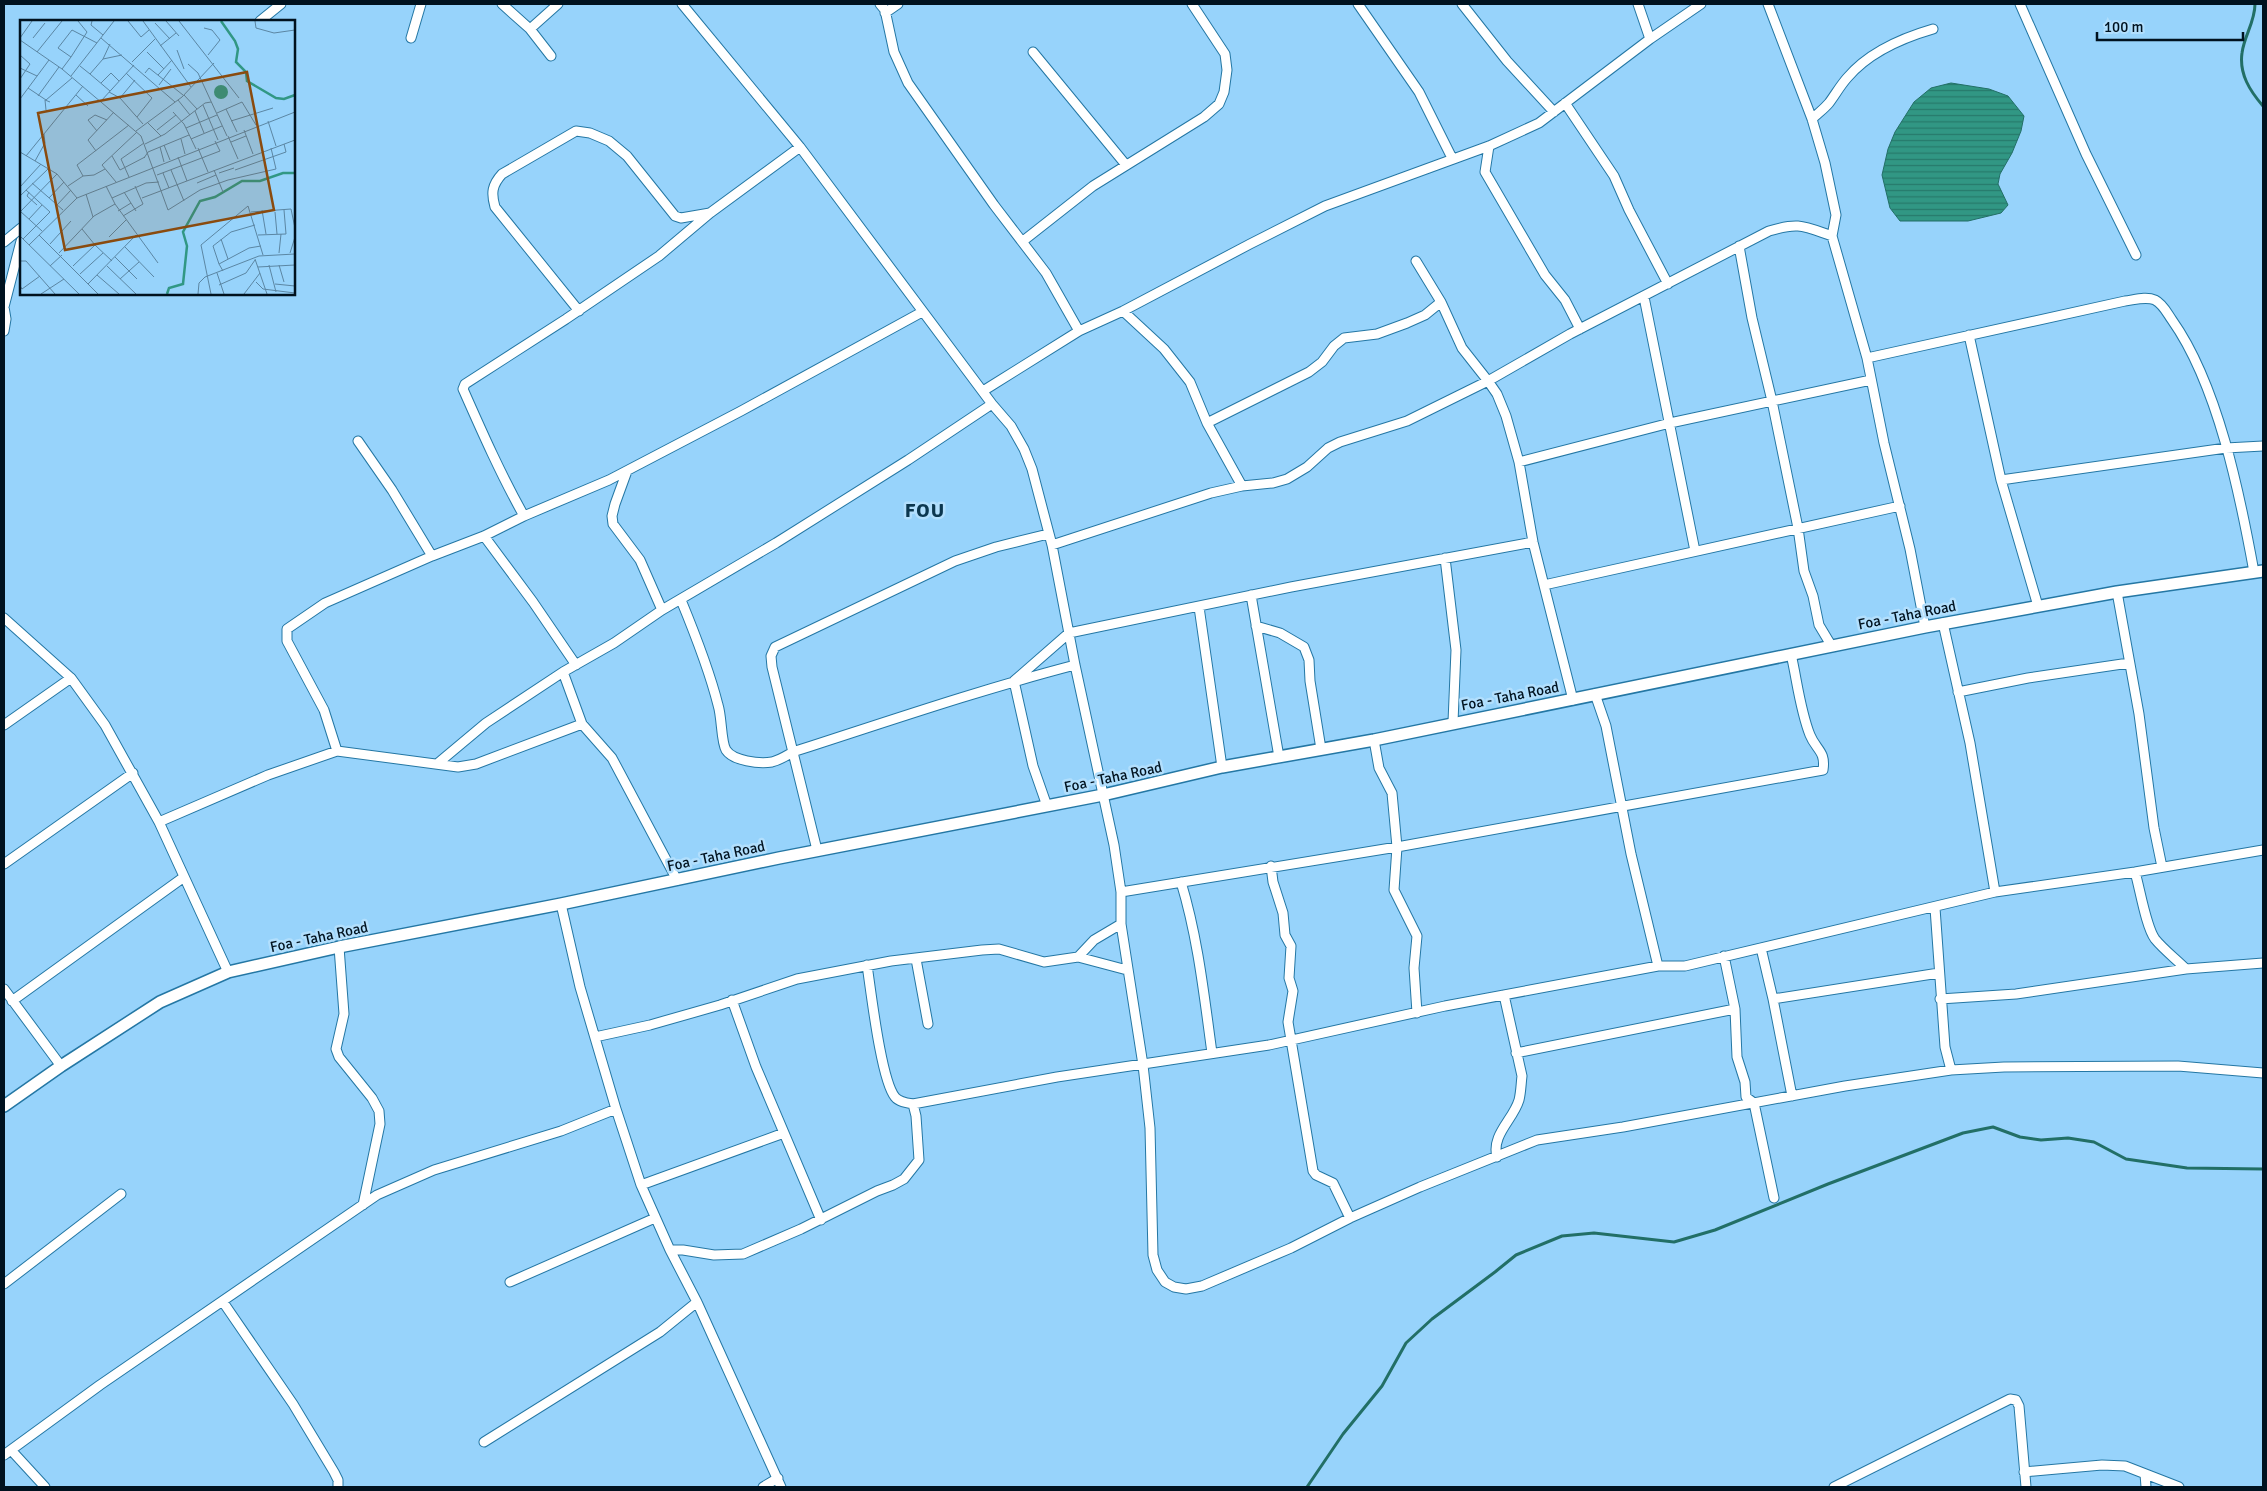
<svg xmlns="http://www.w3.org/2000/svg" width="2267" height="1491" viewBox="0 0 2267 1491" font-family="Signika,sans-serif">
<defs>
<pattern id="water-rules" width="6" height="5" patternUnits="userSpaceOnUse" patternTransform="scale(1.25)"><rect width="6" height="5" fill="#319784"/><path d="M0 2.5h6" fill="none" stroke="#277a6b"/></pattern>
</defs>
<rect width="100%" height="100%" fill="#97d3fb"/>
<path fill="url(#water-rules)" stroke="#226f66" d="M1951 83 1989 89 2008 96 2024 116 2021 131 2012 153 2000 174 1998 184 2008 205 2001 213 1968 221H1900L1890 208 1882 175 1888 149 1895 132 1914 102 1931 88Z"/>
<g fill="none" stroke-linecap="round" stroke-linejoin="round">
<path stroke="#226f66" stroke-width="3" d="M2255 4C2255 22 2244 36 2242 53 2239 74 2250 91 2263 106
M1307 1487 1343 1434 1382 1386 1406 1343 1432 1319 1495 1272 1516 1255 1562 1236 1594 1233 1674 1242 1715 1230 1828 1184 1963 1133 1993 1127 2020 1137 2041 1140 2068 1138 2094 1142 2126 1159 2187 1168 2263 1169"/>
<g stroke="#2477a4" stroke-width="11">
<path id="minor" d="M502 4 530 29
M682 4 800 147 992 404 1011 426 1024 449 1032 469 1052 545 1075 665 1114 845 1121 892V924L1143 1065 1150 1128 1153 1255 1157 1270 1165 1282 1174 1287 1186 1289 1202 1286 1291 1248 1350 1218 1420 1187 1537 1140 1623 1127 1845 1086 1951 1070 2004 1067 2178 1066 2263 1073
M880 4 885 10 894 52 908 83 994 205 1046 273 1079 331
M1358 4 1419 92 1452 158
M1462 4 1507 61 1554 112
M1638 4 1650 39
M1768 4 1812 119 1825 163 1836 215 1832 236 1867 358 1884 443 1910 549 1925 627
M2020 4 2086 154 2136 255
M885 13 898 4
M260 21 281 4
M411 38 421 4
M1033 52 1126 165
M551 56 530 29 558 4
M1565 103 1614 176 1629 210 1668 284
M1812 119C1817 114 1824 109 1829 103 1835 95 1840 86 1847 78 1868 53 1902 38 1933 29
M1489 146 1485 172 1545 275 1565 300 1580 329
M1023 241 1093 186 1204 117 1219 104 1224 92 1227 70 1225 54 1192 4
M4 242 21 228
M1739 246 1752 318 1772 401 1798 528 1804 571 1813 596 1819 625 1831 645
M1416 261 1441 302 1462 348 1488 381 1497 394 1506 416 1519 462 1533 542 1573 700
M1644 297 1695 551
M579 311 495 207C491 193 492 185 502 174L576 131 590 133 609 141 627 156 675 216 681 218 710 213
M1123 311 1164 349 1190 382 1207 423 1242 486
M4 331 6 319 4 307 21 241
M1969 335 2001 480 2038 606
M1867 358 2125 301C2134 300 2146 296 2155 300 2163 304 2167 313 2172 320 2218 385 2240 495 2254 572
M983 391 1079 331 1123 311 1250 244 1325 206 1489 146 1539 123 1650 39 1701 4
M1207 423 1309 372 1322 362 1334 346 1344 338 1377 334 1407 323 1425 315 1441 302
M358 441 392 490 432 556
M1519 462 1670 423 1871 380
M627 471 615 504 612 516 613 524 640 560 662 610
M2001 480 2226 448 2263 446
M524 516C501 475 482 432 463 389L465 384 566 319 659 256 710 213 800 147
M484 536 533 602 576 665
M1052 545 1211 493 1242 486 1273 483 1287 479 1307 467 1328 448 1340 442 1407 421 1488 381 1570 334 1769 231C1799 222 1803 226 1832 236
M1445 558 1456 650 1453 722
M1544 585 1900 506
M2117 592 2139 714 2154 828 2162 867
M1251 595 1279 757
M681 600C695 634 709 669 718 705 722 717 721 742 726 750 733 761 759 764 772 762 780 760 786 756 793 752 886 722 979 690 1075 665
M1199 607 1222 767
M4 618 71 678 105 725 159 822 228 972
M1943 623 1970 743 1995 892
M1256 626 1280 633 1304 647 1309 660 1310 681 1321 749
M1014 681 1069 633 1291 587 1533 542
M1014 681 1033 766 1047 806
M1958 692 2028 678 2129 663
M1595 694 1606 726 1631 854 1658 966
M4 725 71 678
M1374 740 1379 768 1392 793 1397 847 1394 890 1417 936 1414 968 1417 1013
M337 751 324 710 287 641V629L325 603 432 556 484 536 524 516 609 480 741 411 922 312
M437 764 486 723 563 672
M159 822 268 775 337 751 458 767 476 764 582 724
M817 850 772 667 771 656 775 647 955 561 996 547 1048 534
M4 864 133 773
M1271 866 1273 882 1283 913 1285 935 1291 946 1289 978 1293 991 1288 1022 1313 1171 1316 1175 1333 1183 1350 1218
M2135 872C2140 889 2146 927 2155 939 2164 950 2176 959 2186 969
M677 880 612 758 582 724 563 672 614 643 662 610 776 543 908 460 992 404
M1181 882C1198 938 1204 995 1212 1053
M1121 892 1397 847 1823 770C1826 751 1816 750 1810 735 1800 710 1797 680 1791 654
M1935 908 1945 1047 1951 1070
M339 947 344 1014 336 1049 339 1057 372 1098 379 1111 380 1124 363 1205
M1761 948 1773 999 1792 1096
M1724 956 1735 1009 1737 1057 1745 1082 1746 1097 1754 1103 1774 1198
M1078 957 1094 940 1121 924
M916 959 928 1024
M867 965C871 991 881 1080 895 1097 899 1102 907 1103 913 1104L1057 1077 1269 1045 1445 1006 1658 966H1685L1995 892 2135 872 2263 850
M4 989 61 1066
M1773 999 1939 973
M1940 999 2016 994 2186 969 2263 963
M732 1000 756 1067 821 1220
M12 1001 184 877
M595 1037 650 1025 720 1005 797 979 891 961 982 950 999 949 1044 962 1078 957 1127 970
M1516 1053 1735 1009
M616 1109 641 1185 670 1250 697 1302 781 1487
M1497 1157C1491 1135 1513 1120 1519 1100 1521 1092 1521 1084 1522 1076L1504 995
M641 1185 784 1133
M670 1250H683L714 1255 743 1254 801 1229 877 1191 893 1185 904 1179 919 1160 916 1116 913 1104
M510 1282 655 1218
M4 1284 121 1194
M223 1302 293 1404 334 1472 338 1480V1487
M484 1442 660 1332 697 1302
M11 1450 45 1487
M4 1455 100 1385 377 1195 434 1170 561 1131 616 1109 580 987 561 904
M2024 1472 2102 1465 2125 1466 2179 1487
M2145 1474 2146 1487
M763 1487 778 1478
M1834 1487 2010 1399 2016 1400 2019 1406 2026 1487"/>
</g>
<g stroke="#2477a4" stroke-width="14">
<path id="tertiary" d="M4 1106 61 1066 160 1002 228 972 339 947 561 904 779 858 1103 795 1222 767 1374 740 1925 627 2117 592 2263 571"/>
</g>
<use href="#minor" stroke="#fff" stroke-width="9"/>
<use href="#tertiary" stroke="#fff" stroke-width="11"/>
</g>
<g text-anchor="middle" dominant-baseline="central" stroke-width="5" stroke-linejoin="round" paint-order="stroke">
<g font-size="15" fill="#00121f" stroke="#b2dffd">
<text transform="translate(1907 615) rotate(-11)">Foa - Taha Road</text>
<text transform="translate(1510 696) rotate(-11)">Foa - Taha Road</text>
<text transform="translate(1113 777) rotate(-12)">Foa - Taha Road</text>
<text transform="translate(716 856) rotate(-12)">Foa - Taha Road</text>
<text transform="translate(319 937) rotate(-12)">Foa - Taha Road</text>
</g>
<g font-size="20" font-weight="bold" letter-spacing="1" fill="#0b374f" stroke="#b2dffd">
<text x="925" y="510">FOU</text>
</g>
</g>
<g transform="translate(20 20)">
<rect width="275" height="275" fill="#97d3fb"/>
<path d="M194 72a7 7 0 1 1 14 0a7 7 0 1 1-14 0Z" fill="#319784"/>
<path fill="none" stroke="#319784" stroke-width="2.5" d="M201 1 215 21 218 29 216 42 226 52 227 61 256 78 264 79 275 75M147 274 149 268 163 264 167 226 163 212 180 181 195 177 222 161H240L263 153H275"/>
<path fill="none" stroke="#5b86a3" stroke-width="1" d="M72 1 71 5 83 15M108 1 121 17 129 10M123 1 171 67M146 1 159 16M159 1 219 78M235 1 236 8 254 13 275 10M135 3 150 19M184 8 192 10 200 20 188 35M0 18 12 1M13 18 25 3M81 18 155 82M0 20 42 49 121 116 148 190 180 170 208 160 256 149 251 128M140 26 156 13M157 30 164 49M17 32 42 1M127 32 144 49M0 35 10 44 0 59M51 37 67 12 58 1M83 39 102 35M112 42 135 19M168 44 178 53 207 116M60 46 70 54 83 39 90 24M0 48 17 56M42 49 51 37 38 28 52 10 77 23M106 53 132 78 117 97M125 53 129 48 163 75M70 54 90 71M138 55 152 40M51 56 94 1M81 63 91 53 99 61M139 65 151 49M8 68 26 80 52 58M89 72 100 78 123 104M56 75 68 86M164 75 177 89M18 76 39 47M100 78 115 60M0 79 29 40M158 80 170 95M81 81 114 45M183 85 198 120M206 89 217 112M26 90 25 80 30 82M175 91 184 113M153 92 164 104 176 129M197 93 222 82 236 105M211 101 253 88M248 101 256 126M127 102 141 116M166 108 197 95M137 110 156 95M224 110 233 134M77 111 68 100 75 95 87 100M116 111 162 77 194 43M208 116 218 139M161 119 165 134M171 119 202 106M211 122 226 116M125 124 145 114 185 83 191 82M144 125 150 140M140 127 144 142M178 128 188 152M76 131 68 120 94 92M0 132 37 154 57 178M6 136 63 66M92 136 100 150 125 137M158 137 167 161M124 138 128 132 169 115M15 141 25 123 24 114M151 150 164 181M194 150 203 172M215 150 266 132 264 124M143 153 149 168M199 153 214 148M137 155 200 131 195 121M63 156 57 145 109 105M109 157 101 139 124 123M96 162 82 145 117 112M12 163 43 190M177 163 196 155M48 166 63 156 74 155 85 149M0 167 21 144M9 172 7 176 17 185M104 172 116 191M66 174 73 197M0 176 28 149M29 178 44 162M92 178 126 163 139 162M122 178 275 120M95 184 138 243M37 185 51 170M242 190 246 214M0 191 22 211M1 191 37 154M98 191 111 183M231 192 271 189 275 208M255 192 257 214M103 196 123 184 115 166M9 199 22 185M62 209 75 225M19 215 78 274M238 215 266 214 264 190M0 216 59 274M89 217 106 200M3 219 30 192 6 170M201 219 208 239M30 224 51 201M9 225 57 178 275 92M105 227 134 257M39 233 74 196 95 184 86 166M259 233 261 214M270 233 275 217M95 237 117 259M235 239 247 274M0 241H6L35 274M199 244 193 226 211 212 235 205M249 245 256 272M259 245 264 262M30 246 42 235M53 246 75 225 92 241M87 246 116 274M238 247 275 245M203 251 199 244 229 228 241 226M197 253 204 274M60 254 83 233M77 255 99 274M100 259 119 242M236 262 243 269 275 273M68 264 116 215M255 264 275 266M199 265 226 253 235 240M0 266 2 269 20 256M21 274 44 259M178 274 179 263 185 257 239 236 275 234M191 274 181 225 228 186 243 235M224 274 240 253"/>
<path fill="#8a4b0f" fill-opacity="0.15" stroke="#8a4b0f" stroke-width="2.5" d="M227 52 254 190 45 230 18 93Z"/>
<rect width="275" height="275" fill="none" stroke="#00121f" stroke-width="2.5"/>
</g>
<rect width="2267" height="1491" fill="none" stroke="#00121f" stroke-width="10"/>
<path d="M2097 32v8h146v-8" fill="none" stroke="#00121f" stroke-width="2.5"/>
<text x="2104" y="32" font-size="15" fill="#00121f" stroke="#b2dffd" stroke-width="4" paint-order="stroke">100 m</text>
</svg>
